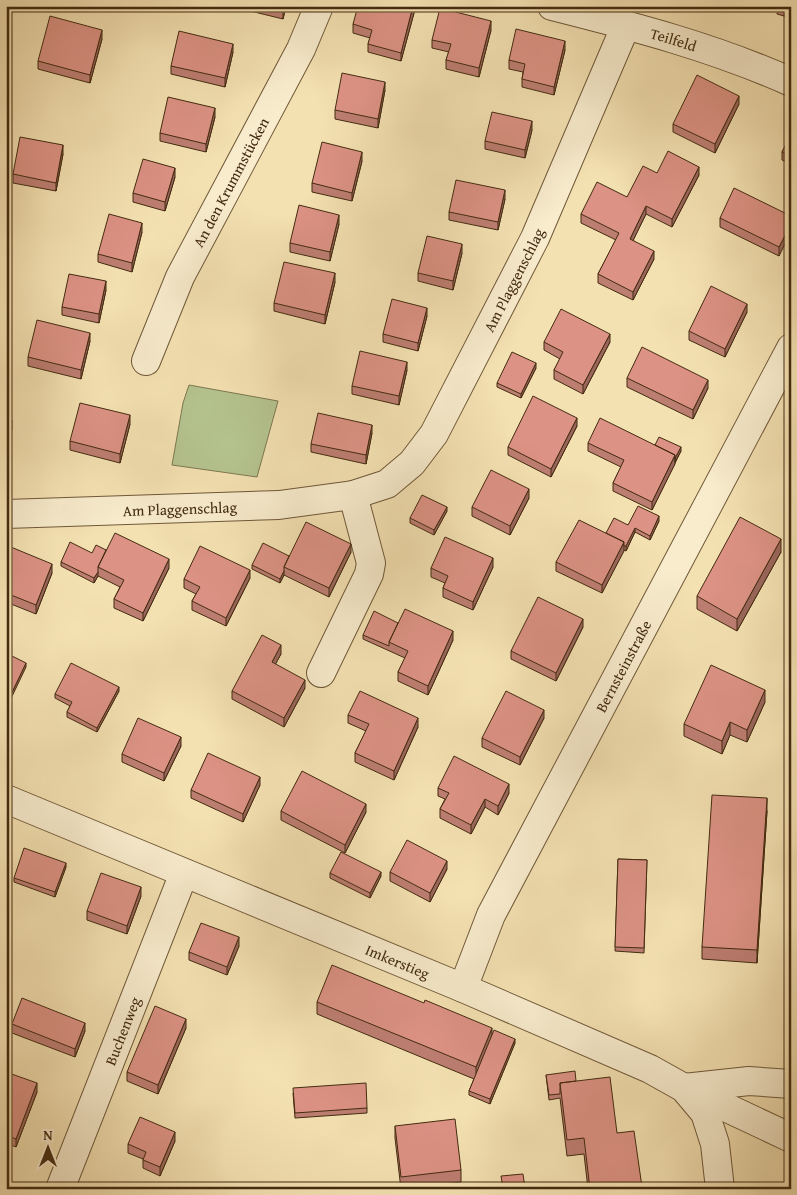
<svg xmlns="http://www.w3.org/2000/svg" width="797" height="1195" viewBox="0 0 797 1195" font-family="'Gentium Book Plus',serif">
<rect width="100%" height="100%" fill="#f4e1b2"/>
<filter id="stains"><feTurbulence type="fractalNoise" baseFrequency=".004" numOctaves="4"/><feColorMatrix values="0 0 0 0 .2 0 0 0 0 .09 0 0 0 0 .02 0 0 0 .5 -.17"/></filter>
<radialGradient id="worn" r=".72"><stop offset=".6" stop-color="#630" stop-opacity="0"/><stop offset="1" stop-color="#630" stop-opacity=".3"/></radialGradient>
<path fill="#b5c490" stroke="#7c7850" d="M189 385 278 401 257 477 172 465 183 403Z"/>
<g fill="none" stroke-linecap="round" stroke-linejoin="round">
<g stroke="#6f5838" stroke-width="30">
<g id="minor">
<path id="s1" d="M552 6C635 27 713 47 791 82"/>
<path id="s2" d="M146 361 180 277 301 49 319 6"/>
<path id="s3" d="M6 514 279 505 353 495 387 484 412 463 434 434 535 238 626 25"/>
<path d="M321 673 369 574 371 563 353 495"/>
<path id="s4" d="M6 799 463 988 650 1069 684 1088 705 1113 715 1144 720 1189"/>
<path id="s5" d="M463 988 491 915 791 348"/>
<path d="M684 1088 749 1081 791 1084"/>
<path d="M689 1090 791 1138"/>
<path id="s6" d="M60 1189 184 873"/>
</g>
</g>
<use href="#minor" stroke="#f8eccd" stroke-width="28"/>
</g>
<path fill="#bd7e72" stroke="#432b10" d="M230 6H286L283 19Z
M414 6V13L401 61 368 52V44L370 38 353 33V24Z
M777 6H791V18L777 14Z
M491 30 479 77 446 69V60L449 52 432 48V40Z
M102 39 90 83 38 69V61Z
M565 50 554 95 522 87V79L523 72 509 69V60Z
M233 52 225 87 171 74V66Z
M385 90 378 128 335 119V110Z
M739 104 715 153 673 132V124Z
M215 117 206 152 160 141V133Z
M532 130 525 158 485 149V141Z
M791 135V164L782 160V152Z
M63 154 56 191 13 183V174Z
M362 161 352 201 312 192V183Z
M657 173 699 175 672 227 646 214 633 240 654 259 633 300 598 283V274L616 240 581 223V214L627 197Z
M175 177 165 211 133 202V193Z
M505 199 498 230 449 220V212Z
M791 216 779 256 720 227V218Z
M339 224 330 261 290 252V243Z
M142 232 132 272 98 262V254Z
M462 253 453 290 418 281V273Z
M335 282 325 324 274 311V303Z
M106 290 99 323 62 315V307Z
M747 312 725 357 689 340V331Z
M427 316 418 351 383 342V334Z
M90 341 81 379 28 366V357Z
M544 342H610L583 394 554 379V370L560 359 544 350Z
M536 368 521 398 497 387V383Z
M407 370 399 405 352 394V386Z
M627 378 708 388 693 419 627 387Z
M130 424 120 463 70 450V441Z
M577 426 551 477 508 455V447Z
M372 433 366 464 311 452V444Z
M588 443 655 445 681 451 652 510 613 491V483L621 467 588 451Z
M529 498 510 535 472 516V507Z
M447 511 434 535 410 523V518Z
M791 515V536L786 533V525Z
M659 521 650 540 635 532 626 551 624 550 602 593 556 571V562L606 533 628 525Z
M6 545 52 573 36 614 6 602Z
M106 550 169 568 143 621 114 608V599L120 587 98 576 94 583 61 566V562Z
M351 552 329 597 284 575 280 583 252 569V565L289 556Z
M781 552 737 631 697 609V596Z
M493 567 473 610 443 597V588L445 583 431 577V568Z
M250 578 226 626 192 610V601L196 594 184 588V579Z
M398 623 453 640 428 695 398 681V672L405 658 363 639V635Z
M583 627 556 681 511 659V651Z
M281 654 275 664 305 688 284 727 232 699V691Z
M119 691 97 732 67 717V712L70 706 55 698V694Z
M765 702 747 742 730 735 722 754 684 736V724Z
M348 715 418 727 394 780 355 762V753L366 731 348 723Z
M544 718 520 765 482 747V738Z
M181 746 164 781 122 762V754Z
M260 785 243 822 191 798V790Z
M438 788 509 793 498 815 485 807 471 834 440 818V809L445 799 438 796Z
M281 811 366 812 345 853 281 820Z
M767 811 757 963 702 959V947Z
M618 859 647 860 644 953 615 951Z
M66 867 55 897 14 882V878Z
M447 869 430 902 390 881V872Z
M330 873 381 876 370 898 330 878Z
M141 896 127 934 87 920V911Z
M239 946 227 975 189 960V952Z
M789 998H791V1035H787Z
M317 1002 492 1036 515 1043 490 1104 469 1095V1091L474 1079 317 1014Z
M12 1024 85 1031 75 1057 12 1033Z
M186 1028 158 1094 127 1081V1072Z
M6 1072 37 1092 16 1147 6 1143Z
M546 1075 576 1081 617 1133 642 1187 659 1189H588L584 1154 567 1156 560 1098 549 1100Z
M293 1093 367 1108V1113L295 1118Z
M395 1126 461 1170V1182L401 1189 395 1138Z
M175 1141 160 1176 143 1168V1159L128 1153V1144Z"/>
<path fill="#9a665c" stroke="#432b10" d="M284 6H286L283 19V11Z
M413 6 414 13 401 61V53Z
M491 21V30L479 77V68Z
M102 30V39L90 83V75Z
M565 41V50L554 95V87Z
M233 44V52L225 87V78Z
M385 82V90L378 128V119Z
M739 96V104L715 153V144Z
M215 108V117L206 152V144Z
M532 121V130L525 158V150Z
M63 145V154L56 191V183Z
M362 152V161L352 201V193Z
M699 167V175L672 227V219Z
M175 168V177L165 211V202Z
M505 190V199L498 230V222Z
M646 206V214L630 247V239Z
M339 215V224L330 261V252Z
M142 223V232L132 272V263Z
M791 224V232L779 256V247Z
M462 244V253L453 290V281Z
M654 251V259L633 300V292Z
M335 273V282L325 324V315Z
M106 281V290L99 323V314Z
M747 304V312L725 357V349Z
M427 308V316L418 351V343Z
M90 333V341L81 379V370Z
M610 334V342L583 394V385Z
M407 362V370L399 405V396Z
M536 363V368L521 398V394Z
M708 380V388L693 419V410Z
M130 415V424L120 463V454Z
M577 418V426L551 477V469Z
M12 420V429L6 450V442Z
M372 425V433L366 464V455Z
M681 447V451L675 462V458Z
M675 455V464L652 510V502Z
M529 489V498L510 535V526Z
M447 507V511L434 535V530Z
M659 516V521L650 540V536Z
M635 528V532L626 551V546Z
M781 539V552L737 631V619Z
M624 542V551L602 593V585Z
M351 544V552L329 597V588Z
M493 558V567L473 610V602Z
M169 559V568L143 621V613Z
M52 564V573L36 614V605Z
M250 570V578L226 626V618Z
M284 571V575L280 583V579Z
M98 572V576L94 583V578Z
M583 619V627L556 681V673Z
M453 631V640L428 695V686Z
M281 645V654L272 671V662Z
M26 663V667L6 709V705Z
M305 680V688L284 727V718Z
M119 687V691L97 732V728Z
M765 690V702L747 742V730Z
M544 710V718L520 765V757Z
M418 718V727L394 780V771Z
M730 722V735L722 754V741Z
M181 737V746L164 781V773Z
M260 777V785L243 822V814Z
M509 784V793L498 815V806Z
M767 798V811L757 963V950Z
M485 799V807L471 834V825Z
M366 804V812L345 853V845Z
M447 861V869L430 902V893Z
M66 863V867L55 897V892Z
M381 872V876L370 898V893Z
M141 887V896L127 934V926Z
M239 937V946L227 975V967Z
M186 1019V1028L158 1094V1085Z
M85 1023V1031L75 1057V1049Z
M492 1028V1040L476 1080V1067Z
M515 1039V1043L490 1104V1099Z
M37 1083V1092L16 1147V1139Z
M175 1132V1141L160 1176V1167Z"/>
<path fill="#dc9284" stroke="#432b10" d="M265 6H284L283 11Z
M358 6H413L401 53 368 44 372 30 353 24Z
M778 6H791V10Z
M440 8 491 21 479 68 446 60 451 44 432 40Z
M50 16 102 30 90 75 38 61Z
M516 29 565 41 554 87 522 79 525 64 509 60Z
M179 31 233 44 225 78 171 66Z
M342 73 385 82 378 119 335 110Z
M697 75 739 96 715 144 673 124Z
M168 97 215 108 206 144 160 133Z
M492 112 532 121 525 150 485 141Z
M791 135V156L782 152Z
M20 137 63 145 56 183 13 174Z
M322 142 362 152 352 193 312 183Z
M668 151 699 167 672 219 646 206 630 239 654 251 633 292 598 274 619 233 581 214 597 182 627 197 643 166 657 173Z
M143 159 175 168 165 202 133 193Z
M456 180 505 190 498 222 449 212Z
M734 188 791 216V224L779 247 720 218Z
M299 205 339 215 330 252 290 243Z
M109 214 142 223 132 263 98 254Z
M427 236 462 244 453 281 418 273Z
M284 262 335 273 325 315 274 303Z
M69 274 106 281 99 314 62 307Z
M711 286 747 304 725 349 689 331Z
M392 299 427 308 418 343 383 334Z
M561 309 610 334 583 385 554 370 563 352 544 342Z
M37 320 90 333 81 370 28 357Z
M642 347 708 380 693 410 627 378Z
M360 351 407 362 399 396 352 386Z
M512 352 536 363 521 394 497 383Z
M533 396 577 418 551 469 508 447Z
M80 403 130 415 120 454 70 441Z
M318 413 372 425 366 455 311 444Z
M600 418 675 455 652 502 613 483 624 460 588 443Z
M6 419 12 420 6 442Z
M659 437 681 447 675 458V455L655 445Z
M491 470 529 489 510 526 472 507Z
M422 495 447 507 434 530 410 518Z
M638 506 659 516 650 536 635 528 626 546H624V542L606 533 614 518 628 525Z
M791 515V527L786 525Z
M740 517 781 539 737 619 697 596Z
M579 520 624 542 602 585 556 562Z
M306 522 351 544 329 588 284 567Z
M115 533 169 559 143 613 114 599 124 580 98 567Z
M445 537 493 558 473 602 443 588 448 576 431 568Z
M70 542 92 553 96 545 106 550 98 567V572L94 578 61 562Z
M263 543 289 556 284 567V571L280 579 252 565Z
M6 545 52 564 36 605 6 593Z
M200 546 250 570 226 618 192 601 200 587 184 579Z
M538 597 583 619 556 673 511 651Z
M405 609 453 631 428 686 398 672 408 651 389 642Z
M374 611 398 623 389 642V646L363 635Z
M262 635 281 645 272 662 305 680 284 718 232 691Z
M6 653 26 663 6 705Z
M71 663 119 687 97 728 67 712 72 702 55 694Z
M711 665 765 690 747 730 730 722 722 741 684 724Z
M360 691 418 718 394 771 355 753 369 724 348 715Z
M506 691 544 710 520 757 482 738Z
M138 718 181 737 164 773 122 754Z
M208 753 260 777 243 814 191 790Z
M454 756 509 784 498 806 485 799 471 825 440 809 449 793 438 788Z
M302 771 366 804 345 845 281 811Z
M712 795 767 798 757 950 702 947Z
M407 840 447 861 430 893 390 872Z
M24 848 66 863 55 892 14 878Z
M341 852 381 872 370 893 330 873Z
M618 859 647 860 644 948 615 947Z
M101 873 141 887 127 926 87 911Z
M201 923 239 937 227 967 189 952Z
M332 965 424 1003 425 1000 492 1028 476 1067 317 1002Z
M22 998 85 1023 75 1049 12 1024Z
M789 998H791V1030H787Z
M155 1006 186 1019 158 1085 127 1072Z
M494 1030 515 1039 490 1099 469 1091Z
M575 1071 576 1081 560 1083V1094L549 1095 546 1075Z
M6 1072 37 1083 16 1139 6 1135Z
M610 1077 617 1133 634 1131 642 1187 658 1185 659 1189H590L584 1138 567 1140 560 1083Z
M366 1083 367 1108 295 1113 293 1088Z
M140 1117 175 1132 160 1167 143 1160 146 1152 128 1144Z
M455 1119 461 1170 401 1177 395 1126Z
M523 1174 525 1188 503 1189 501 1176Z"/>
<g text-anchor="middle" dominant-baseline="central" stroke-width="4" stroke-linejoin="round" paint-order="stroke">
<g font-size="15" fill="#432b10" stroke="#f8eccd">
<text stroke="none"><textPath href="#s1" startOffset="126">Teilfeld</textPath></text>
<text stroke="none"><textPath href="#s2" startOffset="198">An den Krummstücken</textPath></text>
<text stroke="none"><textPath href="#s3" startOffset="626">Am Plaggenschlag</textPath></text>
<text stroke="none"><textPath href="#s3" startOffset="174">Am Plaggenschlag</textPath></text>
<text stroke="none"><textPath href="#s5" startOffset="360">Bernsteinstraße</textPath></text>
<text stroke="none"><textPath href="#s4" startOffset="424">Imkerstieg</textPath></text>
<text stroke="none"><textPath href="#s6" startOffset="170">Buchenweg</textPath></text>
</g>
</g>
<rect width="797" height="1195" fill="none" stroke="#f4e1b2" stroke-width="25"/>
<rect x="8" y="8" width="782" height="1180" fill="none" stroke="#432b10" stroke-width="2.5"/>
<rect x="12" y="12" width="772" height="1170" fill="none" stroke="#432b10"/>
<g transform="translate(48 1148)" stroke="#f8eccd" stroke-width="4" paint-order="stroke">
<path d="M0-4L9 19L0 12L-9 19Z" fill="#432b10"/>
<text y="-8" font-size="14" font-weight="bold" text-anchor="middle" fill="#432b10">N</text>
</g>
<rect width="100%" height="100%" filter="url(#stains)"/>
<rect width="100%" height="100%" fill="url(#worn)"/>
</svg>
